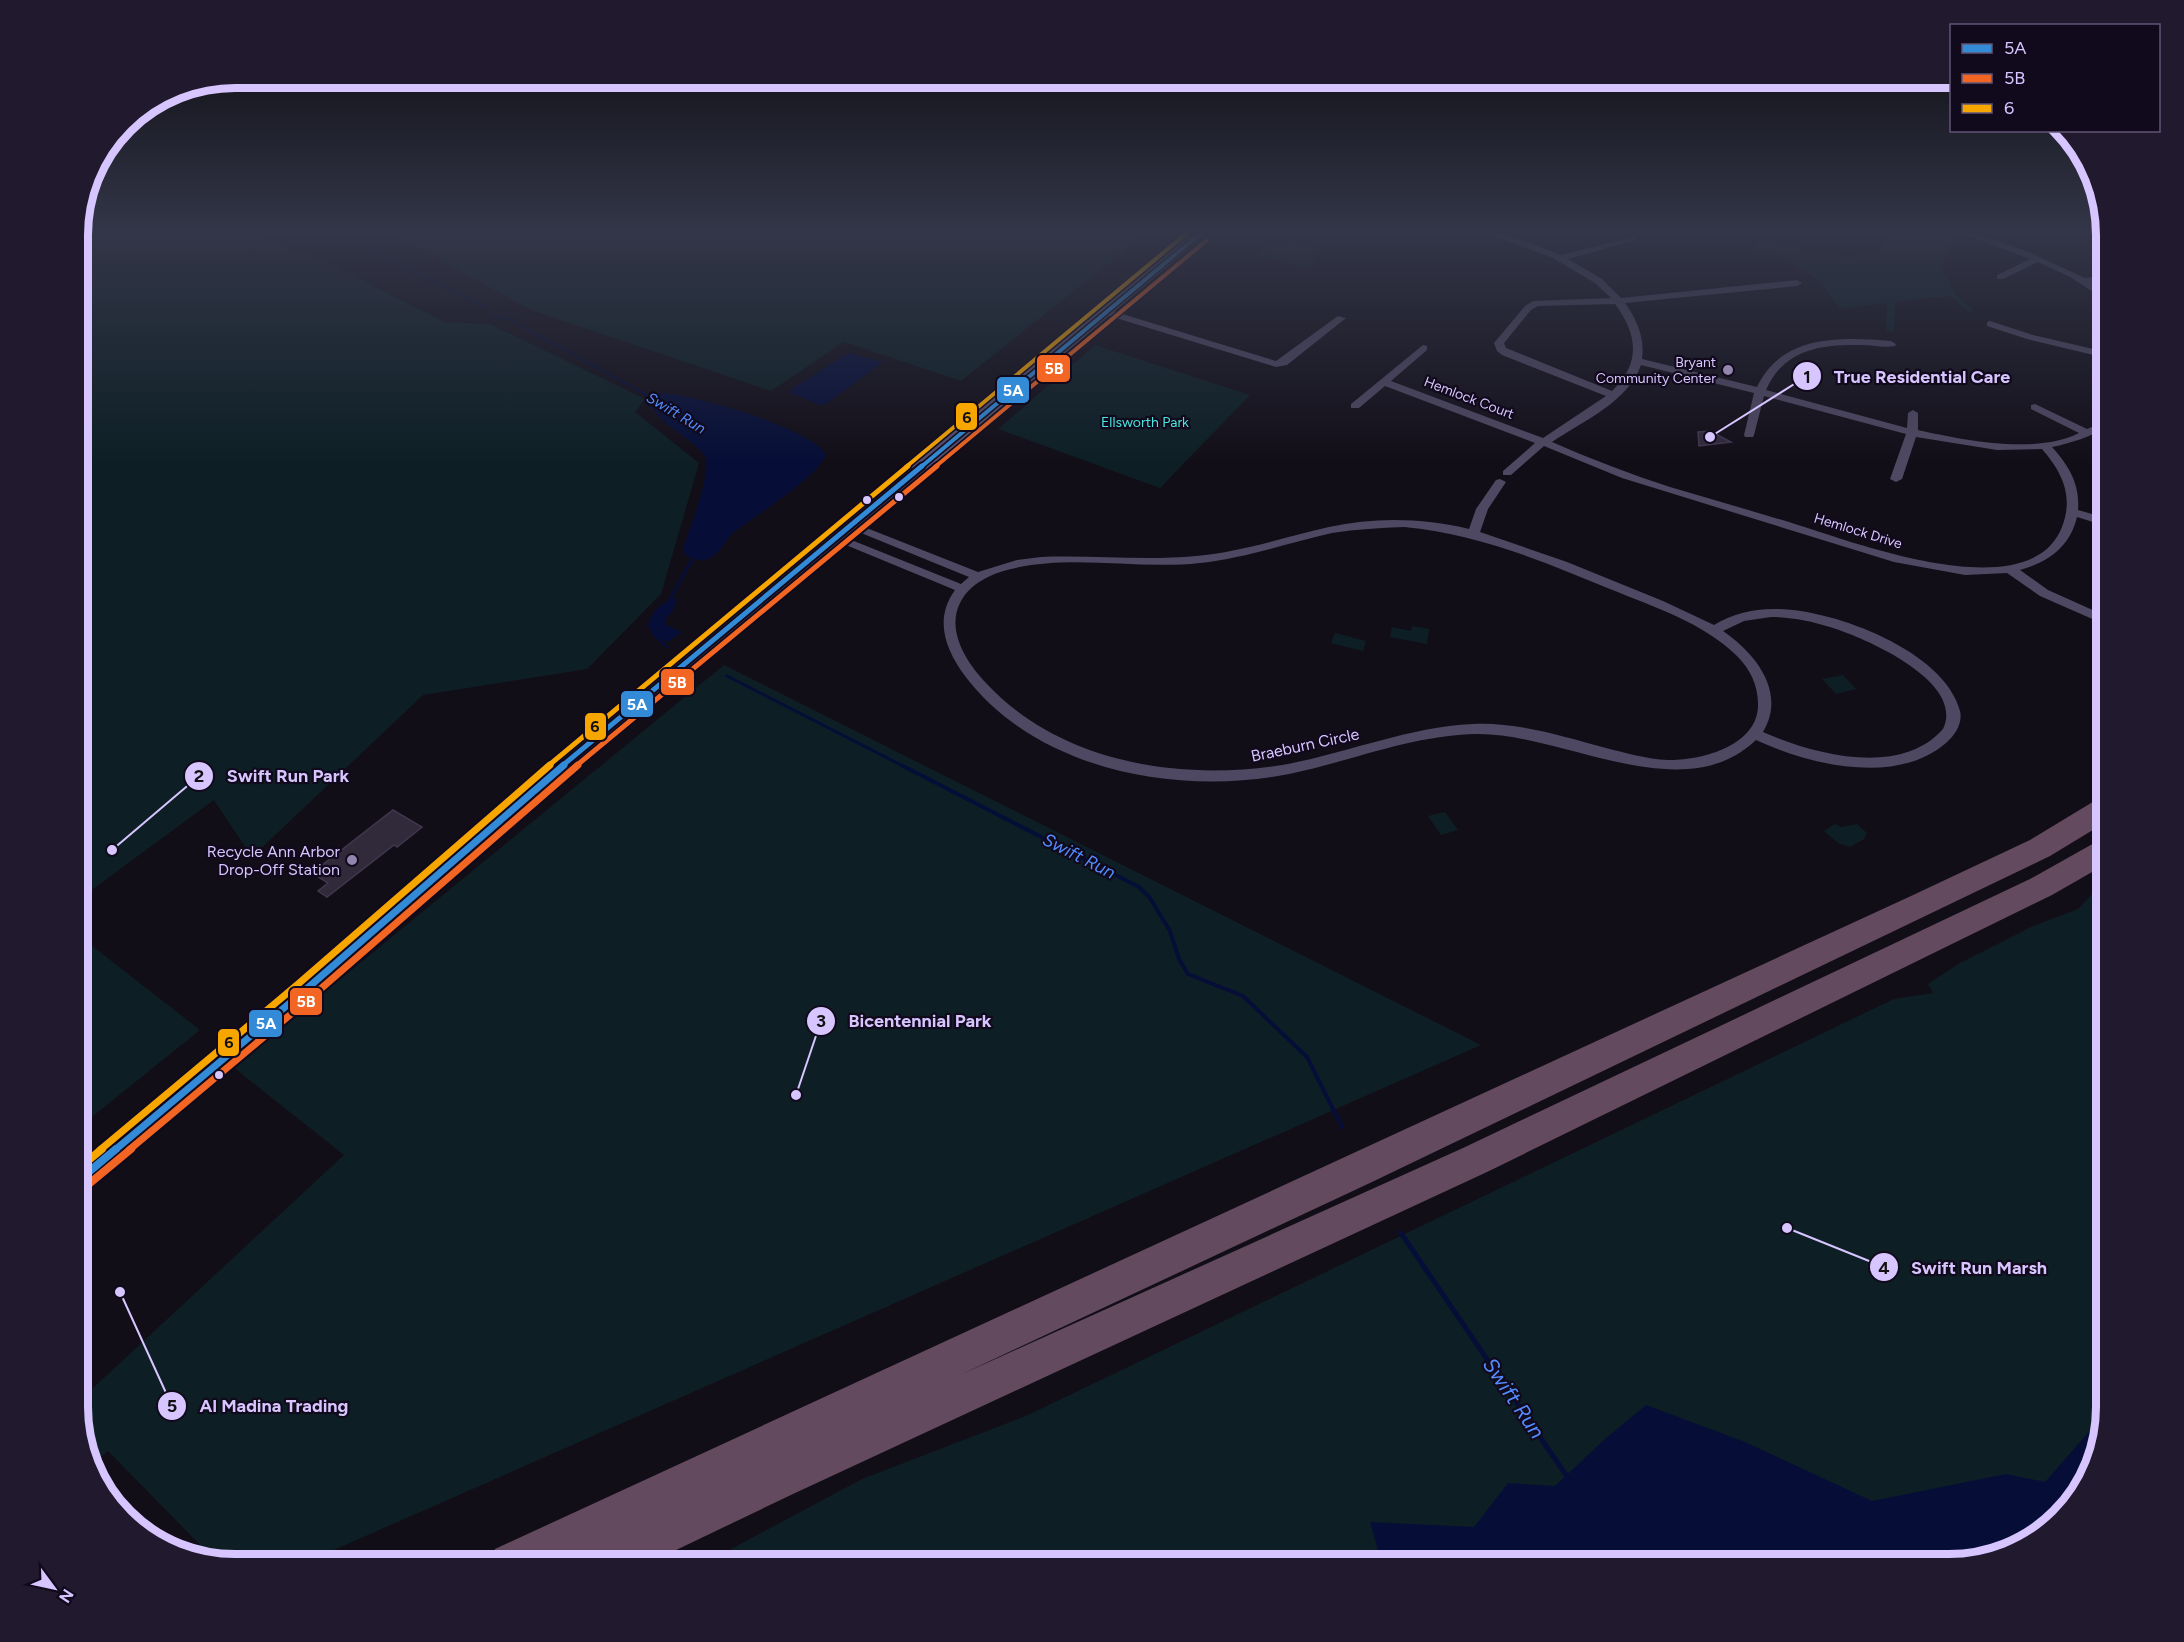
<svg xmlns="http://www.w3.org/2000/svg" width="2184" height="1642" viewBox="0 0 2184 1642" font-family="Figtree,sans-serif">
<rect width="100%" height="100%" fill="#120e18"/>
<path fill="#0d1f25" d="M97 233H249L317 258 445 322 490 324 645 399 635 412 699 463 661 594 587 669 423 695 252 857 214 800 78 900V240Z
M403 233H1147L961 381 844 342 771 391 531 310 396 236Z
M1891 233H1949L1955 235 1940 268 1958 297 1974 311 1968 312 1950 296 1895 302 1894 332 1886 331 1887 303 1840 309 1819 281 1784 258 1751 251 1758 239 1849 258 1879 248Z
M1292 242 1324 250 1305 267 1254 254 1267 243 1284 248Z
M1095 345 1250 395 1160 488 998 429Z
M1412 626 1429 629 1427 644 1390 637 1392 627 1411 631Z
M1335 633 1366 641 1363 651 1331 643Z
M724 665 1481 1045 302 1564H235L216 1561 108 1451 91 1465 78 1417V1402L344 1155 233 1067Z
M1843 675 1856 689 1836 694 1822 679Z
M1445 812 1458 830 1441 835 1428 816Z
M1835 824 1841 827 1857 824 1867 833 1864 839 1850 847 1838 843 1824 831Z
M2106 879V1407L2098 1458 2073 1503 2018 1548 1949 1564H703L862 1479 1026 1416 1894 999 1933 993 1928 984 1960 963 2031 927 2078 909Z
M78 935 200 1030 78 1128Z"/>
<path fill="#060e37" d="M848 353 883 362 826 404 821 405 790 393 793 388Z
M662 393C697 396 806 426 826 454 822 474 753 518 734 532 725 540 719 555 708 559 700 562 693 558 685 555L683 548C689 531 712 472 705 457 704 453 696 446 692 443 676 429 664 426 651 406L655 395Z
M677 598 674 609 665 620 666 625 682 632 668 642 656 637 648 627C649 613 664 600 677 598Z
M1646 1405 1745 1442 1872 1501 2006 1474 2045 1482 2093 1427 2102 1430 2098 1458 2073 1503 2018 1548 1949 1564H1382L1370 1522 1474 1527 1508 1483 1555 1486 1606 1438Z"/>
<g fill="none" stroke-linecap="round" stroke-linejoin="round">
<path stroke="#060e37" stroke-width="2" d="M364 233 360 238 361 244 368 251 488 308
M493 316 507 318 656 400"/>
<path stroke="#060e37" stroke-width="3" d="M668 603 695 554
M654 634 667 647
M727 676 903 766"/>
<path stroke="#060e37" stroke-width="4" d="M901 765 1139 887 1150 898 1170 931 1179 959 1188 974 1243 996 1307 1057 1342 1127"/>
<path stroke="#060e37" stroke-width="5" d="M1401 1233 1568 1478"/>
</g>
<path fill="#302a3b" stroke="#40374e" stroke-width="1.5" d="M1710 431 1731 442 1699 446 1698 432Z
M393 810 422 827 397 847 394 845 327 897 318 891 328 883 312 873Z"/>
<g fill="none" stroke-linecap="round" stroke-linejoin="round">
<path fill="#4f4862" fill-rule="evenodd" d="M1486 233H1500L1514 237 1561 255 1636 236V240L1568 259 1602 279 1621 298 1797 280 1802 283 1797 286 1625 303C1637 320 1645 338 1642 359L1757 387C1782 334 1841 337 1891 341L1896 344 1895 346C1884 348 1872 345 1862 345 1821 344 1784 349 1766 390L1907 428 1908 413 1913 410 1918 413V430C1963 440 2035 455 2079 433L2031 409V405L2035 404 2087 429 2106 421V428C2088 437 2072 443 2052 447 2069 466 2080 484 2078 510L2106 518V526L2077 517C2070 547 2048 562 2020 570L2048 590 2106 616V625L2040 596 2007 573 1965 575 1894 562 1622 478 1544 446 1511 475H1503V471L1535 443 1385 386 1359 408H1351V404L1423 345 1427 346V350L1391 381 1543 438 1606 396 1502 355 1497 351 1494 343 1525 306 1533 301 1611 298 1595 283 1553 258ZM1615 304C1638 335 1641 363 1612 391L1506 348 1504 343 1531 310 1538 306ZM1641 365 1754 393 1744 435 1745 437H1753L1754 435 1764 396 1906 434 1890 479 1896 482 1902 479 1916 437 1997 450 2042 449C2062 472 2074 496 2062 527 2029 611 1851 541 1792 523 1752 511 1711 499 1670 487 1630 474 1591 459 1552 442 1583 421 1628 402 1641 365Z
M1961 233H1974L2024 250 2085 278 2106 275V281L2092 283 2106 293V300L2070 277 2038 262 2003 279H1997V275L2030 259Z
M2100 233 2106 234V240L2088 234Z
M1106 309 1276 361 1338 316 1346 318 1287 365 1276 367 1103 314V310Z
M1990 321 2033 335 2106 352V358L2027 339 1987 326V322Z
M1500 479 1506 482 1488 509 1480 532 1567 562 1663 601 1714 625C1733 613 1756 608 1779 609 1834 610 1945 651 1960 711 1963 723 1955 735 1946 743 1896 786 1810 765 1756 740 1683 810 1563 733 1477 734 1412 735 1352 761 1289 774 1178 796 1037 771 965 676 945 649 934 619 955 590L829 538 831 535H839L961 584 969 577 844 526 850 522 854 523 978 572 1017 560 1041 557C1093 555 1145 561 1196 556 1241 552 1285 537 1329 527 1375 517 1423 518 1469 529L1476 509 1496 480ZM1404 527C1478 534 1542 561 1610 589 1654 607 1702 622 1737 656 1750 669 1758 685 1758 704 1759 746 1700 761 1668 760 1646 759 1626 753 1606 748 1562 736 1518 722 1473 724 1409 727 1350 752 1288 764 1183 782 1061 764 986 683 967 663 946 631 960 603 970 583 991 574 1011 569 1073 554 1138 570 1200 563 1245 558 1288 543 1332 533 1356 529 1380 528 1404 527ZM1771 617C1791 617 1811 621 1830 627 1863 637 1966 681 1943 729 1900 778 1813 754 1763 732 1787 692 1755 653 1723 631L1744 621Z"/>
<path fill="#554e6d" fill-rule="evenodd" d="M1193 233H1207L513 820 312 1000 88 1191 78 1194V1163L294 984 497 808Z"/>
<path fill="#644a5f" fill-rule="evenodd" d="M2106 797V822L2050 856 1372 1182 960 1375 1463 1148 2030 879 2096 842 2106 839V864L2052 895 1487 1172 793 1494 647 1564H578L583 1552 558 1564H488L495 1549 1911 896 2030 840 2096 800Z"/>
<g stroke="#110a1c" stroke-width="7">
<path id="bus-1-far3" d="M921 467 1201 233"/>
</g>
<g stroke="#110a1c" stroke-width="9">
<path id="bus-1-far2" d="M562 766 922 466"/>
</g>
<g stroke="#110a1c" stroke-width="11">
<path id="bus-1-far1" d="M115 1150 303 992 564 765"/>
</g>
<g stroke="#110a1c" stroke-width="13">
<path id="bus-1" d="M78 1181 116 1149"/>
</g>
<g stroke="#110a1c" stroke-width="7">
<path id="bus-2-far3" d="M935 467 1207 240"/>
</g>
<g stroke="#110a1c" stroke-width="9">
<path id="bus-2-far2" d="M576 766 937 466"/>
</g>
<g stroke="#110a1c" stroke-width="11">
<path id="bus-2-far1" d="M129 1150 309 999 578 765"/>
</g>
<g stroke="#110a1c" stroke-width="13">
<path id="bus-2" d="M84 1188 131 1149"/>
</g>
<g stroke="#110a1c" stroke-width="7">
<path id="bus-3-far3" d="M906 467 1187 233"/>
</g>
<g stroke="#110a1c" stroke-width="9">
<path id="bus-3-far2" d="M548 766 908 466"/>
</g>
<g stroke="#110a1c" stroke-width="11">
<path id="bus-3-far1" d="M100 1150 297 985 550 765"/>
</g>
<g stroke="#110a1c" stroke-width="13">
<path id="bus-3" d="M78 1169 102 1149"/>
</g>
<use href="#bus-1-far3" stroke="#338bd7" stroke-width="4"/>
<use href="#bus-1-far2" stroke="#338bd7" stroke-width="5"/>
<use href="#bus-1-far1" stroke="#338bd7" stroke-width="7"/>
<use href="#bus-1" stroke="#338bd7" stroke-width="8"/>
<use href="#bus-2-far3" stroke="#f26522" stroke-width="4"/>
<use href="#bus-2-far2" stroke="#f26522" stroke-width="5"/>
<use href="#bus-2-far1" stroke="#f26522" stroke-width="7"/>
<use href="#bus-2" stroke="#f26522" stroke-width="8"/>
<use href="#bus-3-far3" stroke="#f7a600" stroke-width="4"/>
<use href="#bus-3-far2" stroke="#f7a600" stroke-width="5"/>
<use href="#bus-3-far1" stroke="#f7a600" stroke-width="7"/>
<use href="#bus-3" stroke="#f7a600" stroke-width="8"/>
</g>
<linearGradient id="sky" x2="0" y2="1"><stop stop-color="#0a080d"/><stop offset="0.5" stop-color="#333648"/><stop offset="1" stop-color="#333648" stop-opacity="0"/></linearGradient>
<rect width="2184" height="463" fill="url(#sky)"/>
<g fill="#9285ae" stroke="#110a1c" stroke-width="2">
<circle cx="1728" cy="370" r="6"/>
<circle cx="352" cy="860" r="6"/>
</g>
<g fill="#d7c5ff" stroke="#110a1c" stroke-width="2">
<circle cx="899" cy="497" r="5"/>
<circle cx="867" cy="500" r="5"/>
<circle cx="219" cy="1075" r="5"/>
</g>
<g text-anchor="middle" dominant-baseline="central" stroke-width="4.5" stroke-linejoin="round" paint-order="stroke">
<g font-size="14" fill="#d7c5ff" stroke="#110a1c" text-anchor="end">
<text x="1716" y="362">Bryant<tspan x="1716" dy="16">Community Center</tspan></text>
</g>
<g font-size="14" fill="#d7c5ff" stroke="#110a1c">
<text transform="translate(1469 398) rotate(21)">Hemlock Court</text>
<text transform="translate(1858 531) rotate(17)">Hemlock Drive</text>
</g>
<g font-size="14" fill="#49e6df" stroke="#110a1c">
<text x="1145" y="422">Ellsworth Park</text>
</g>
<g font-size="15" font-style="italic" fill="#538cff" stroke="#110a1c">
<text transform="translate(676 413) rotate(31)">Swift Run</text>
</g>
<g font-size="16" fill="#d7c5ff" stroke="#110a1c">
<text transform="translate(1305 745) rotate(-12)">Braeburn Circle</text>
</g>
<g font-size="16" fill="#d7c5ff" stroke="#110a1c" text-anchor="end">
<text x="340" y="851">Recycle Ann Arbor<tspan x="340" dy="18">Drop-Off Station</tspan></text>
</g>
<g font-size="18" font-style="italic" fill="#538cff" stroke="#110a1c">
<text transform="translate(1079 856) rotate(27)">Swift Run</text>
</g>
<g font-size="21" font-style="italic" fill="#538cff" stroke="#110a1c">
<text transform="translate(1514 1398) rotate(56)">Swift Run</text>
</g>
</g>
<path d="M0 0H2184V1642H0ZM235 88H1949A147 147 0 0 1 2096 235V1407A147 147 0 0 1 1949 1554H235A147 147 0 0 1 88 1407V235A147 147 0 0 1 235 88Z" fill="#21192e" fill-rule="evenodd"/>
<path fill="none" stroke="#d7c5ff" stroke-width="8" d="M235 88H1949A147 147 0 0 1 2096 235V1407A147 147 0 0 1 1949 1554H235A147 147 0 0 1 88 1407V235A147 147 0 0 1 235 88Z"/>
<path fill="none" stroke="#d7c5ff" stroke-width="2" d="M1710 437L1807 376M112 850L199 776M796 1095L821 1021M1787 1228L1884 1267M120 1292L172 1406"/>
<g fill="#d7c5ff" stroke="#110a1c" stroke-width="2">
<circle cx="1710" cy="437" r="6"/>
<circle cx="112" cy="850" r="6"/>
<circle cx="796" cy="1095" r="6"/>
<circle cx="1787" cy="1228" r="6"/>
<circle cx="120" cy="1292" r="6"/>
<circle cx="1807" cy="376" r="15"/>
<circle cx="199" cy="776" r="15"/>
<circle cx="821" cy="1021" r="15"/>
<circle cx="1884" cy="1267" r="15"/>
<circle cx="172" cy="1406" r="15"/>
</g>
<g font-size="18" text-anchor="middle" font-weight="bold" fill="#111">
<text x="1807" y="383">1</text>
<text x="199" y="782">2</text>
<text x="821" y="1027">3</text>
<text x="1884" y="1274">4</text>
<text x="172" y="1412">5</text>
</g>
<g font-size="18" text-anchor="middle" font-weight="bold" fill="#d7c5ff" stroke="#110a1c" stroke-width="4.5" stroke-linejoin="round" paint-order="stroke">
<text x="1922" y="383">True Residential Care</text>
<text x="288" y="782">Swift Run Park</text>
<text x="920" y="1027">Bicentennial Park</text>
<text x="1979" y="1274">Swift Run Marsh</text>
<text x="274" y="1412">Al Madina Trading</text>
</g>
<g stroke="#110a1c" stroke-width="2">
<rect x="1036" y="354" width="35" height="29" rx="6" fill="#f26522"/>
<rect x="996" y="376" width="34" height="28" rx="6" fill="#338bd7"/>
<rect x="955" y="402" width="23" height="29" rx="6" fill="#f7a600"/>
<rect x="660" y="668" width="35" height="28" rx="6" fill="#f26522"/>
<rect x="620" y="690" width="34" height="28" rx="6" fill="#338bd7"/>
<rect x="584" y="712" width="23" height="29" rx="6" fill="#f7a600"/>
<rect x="289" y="987" width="34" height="29" rx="6" fill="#f26522"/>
<rect x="248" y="1009" width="35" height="29" rx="6" fill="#338bd7"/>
<rect x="217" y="1028" width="23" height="29" rx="6" fill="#f7a600"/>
</g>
<g font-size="16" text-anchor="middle" font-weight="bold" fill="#fff">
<text x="1054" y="374">5B</text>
<text x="1013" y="396">5A</text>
<text x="677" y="688">5B</text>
<text x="637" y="710">5A</text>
<text x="306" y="1007">5B</text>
<text x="266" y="1029">5A</text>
</g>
<g font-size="16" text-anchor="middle" font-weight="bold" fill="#111">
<text x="967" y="423">6</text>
<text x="595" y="732">6</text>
<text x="229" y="1048">6</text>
</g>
<rect x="1950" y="24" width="210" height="108" fill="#110a1c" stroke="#605577" stroke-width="1.5"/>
<rect x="1962" y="44" width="30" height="9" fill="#338bd7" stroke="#605577" stroke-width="1.5"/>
<text x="2004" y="54" font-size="18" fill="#d7c5ff">5A</text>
<rect x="1962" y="74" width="30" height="9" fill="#f26522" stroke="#605577" stroke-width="1.5"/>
<text x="2004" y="84" font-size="18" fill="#d7c5ff">5B</text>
<rect x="1962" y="104" width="30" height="9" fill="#f7a600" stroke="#605577" stroke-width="1.5"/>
<text x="2004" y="114" font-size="18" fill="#d7c5ff">6</text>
<g transform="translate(54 1588) rotate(123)" stroke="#110a1c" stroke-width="4.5" paint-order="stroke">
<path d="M0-4.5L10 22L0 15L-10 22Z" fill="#d7c5ff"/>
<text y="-9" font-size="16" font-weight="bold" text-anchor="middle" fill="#d7c5ff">N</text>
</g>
</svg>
